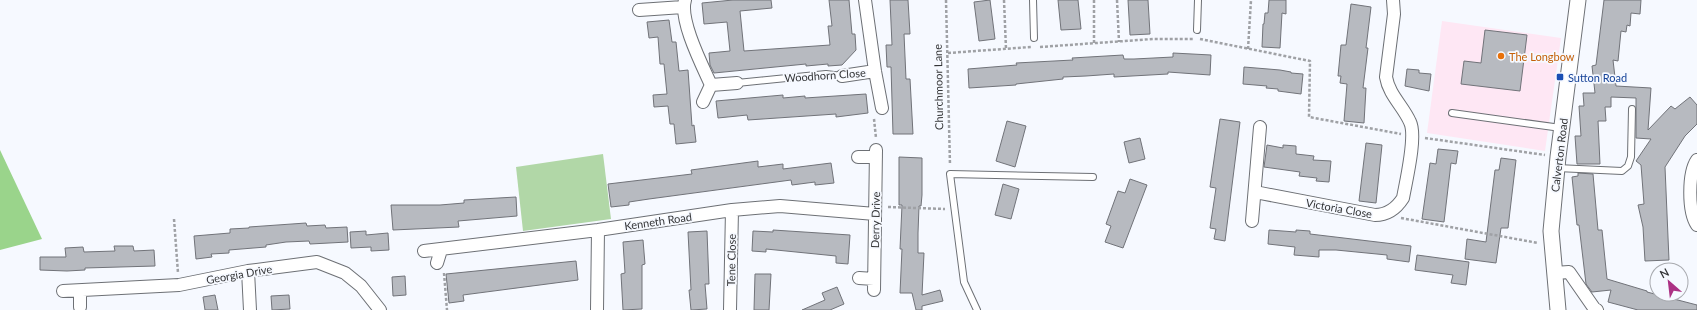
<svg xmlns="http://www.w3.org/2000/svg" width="1697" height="310" viewBox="0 0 1697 310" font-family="Lato,sans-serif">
<rect width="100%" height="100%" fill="#f6f9ff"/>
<path fill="#fee7f4" d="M1442 21 1561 38 1545 151 1427 133Z"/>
<path fill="#b1d7a7" d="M603 154 611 219 523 231 516 167Z"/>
<path fill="#9ad48b" d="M0 150 42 239 0 250Z"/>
<path fill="#b7bac0" stroke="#717379" d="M733 0H771L772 8 740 11 744 51 830 45 828 26H832L829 0H849L852 34H855L856 50 842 65 828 66V64L806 66V64L714 73 710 65 709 53 730 51 727 22 704 24 702 3Z
M890 0H908L910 34H904L906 79H910L913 134H893L891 67H887L886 45H892Z
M990 0 995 39 979 41 974 2Z
M1058 0H1078L1081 29 1061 30Z
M1128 0H1148L1150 34 1130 35Z
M1269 0H1286V14L1282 13 1280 48 1262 47 1263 24H1264L1265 13H1268Z
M1604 0H1641L1640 14 1631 13 1630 26 1627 25 1626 32 1621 31 1618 61 1613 60 1616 86 1651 88 1648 130 1671 106 1675 109 1690 97 1697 105V124L1685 136 1665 167 1669 260 1645 261 1643 227 1638 205 1644 204 1641 165 1636 161 1651 139 1636 138V98L1611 97V107H1605L1606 121H1598L1600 164H1577L1575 136H1581L1579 106H1584L1583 93H1595L1592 66 1596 65Z
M1351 4 1371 7 1366 48H1368L1363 88H1366L1364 123 1344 121 1347 84 1340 83 1341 76H1338L1341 45H1346Z
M669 20 672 42H676L679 71 688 70 692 126 694 125 696 142 676 144 674 124H670L668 106 654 107 653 95 667 94 664 64H660L658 37 649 38 647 22Z
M1485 30 1527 35 1520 91 1461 84 1464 61 1481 63Z
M1173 53 1211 55 1210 75 1168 72V74L1114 77V74L1086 76 1063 77V79L1016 84V85L969 88 968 69 1017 65 1016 63 1073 60 1072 58 1123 55 1124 59H1134L1173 57Z
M1244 67 1280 70 1291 72V73L1303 74 1301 94 1278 91V89L1266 88 1267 86 1243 84Z
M1407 69 1419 70V73L1431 74 1429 91 1405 86Z
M866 94 868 113 836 117V114L748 120 747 115 718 118 716 101 783 95V98L805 96V98Z
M1220 119 1240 122 1225 241 1214 239 1216 229 1210 228 1216 188 1210 187Z
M1007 121 1026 126 1015 167 996 161Z
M1140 138 1145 159 1129 163 1124 142Z
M1366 143 1382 145 1376 203 1359 201Z
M1267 145 1283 148V145L1296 146V154L1314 156 1313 160 1331 161 1329 182 1316 181 1317 178 1299 176 1300 172 1264 167Z
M1438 149 1458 151 1456 164 1451 163 1444 222 1422 219 1430 163 1436 164Z
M899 157 922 158V195L921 206H919L918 233V253H924L922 295 940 290 943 301 922 306V310H916L912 293H900L902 249H900L902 205H899Z
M1501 158 1516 160 1508 228H1501L1496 263 1465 259 1467 239 1486 242 1495 170H1499Z
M758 161V167L783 164V169L831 163 834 183 815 185V182L792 185 791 180 649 199 629 202V205L611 207 608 184 692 174 691 170Z
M1578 173 1593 174 1598 230H1602L1607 279 1647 291V292L1697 305V310H1638L1608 302 1611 290 1592 292 1586 284 1579 225H1577L1572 177 1578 176Z
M1130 179 1147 185 1123 248 1105 242 1111 226 1106 224 1118 191 1125 193Z
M1003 184 1019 189 1011 219 995 215Z
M516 197 517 216 458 221 459 227 393 230 391 205H440L464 203V200Z
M306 223 307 226 325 225 326 228 347 227 348 242 310 244 309 241 286 242 266 245V247L229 250V253L211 254 212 257 196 259 194 236 230 233V229L249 228V227Z
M773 230 850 235 848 264 836 263V256L766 249V252L752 251 753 231 773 232Z
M1269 230 1296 232V230L1310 231V234L1411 246 1409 262 1387 259V255L1336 250H1319V257L1294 255 1295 247 1268 244Z
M366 231V235L388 233 389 250 371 251V247L351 248 350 232Z
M707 231 709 284H705L707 309 691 310 689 290H691L688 232Z
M643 240 645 264 642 265V309L623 310 621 274 625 273 623 242Z
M114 246H133L134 251 154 250 155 266 85 268V270L67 271 40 270V257H66L65 248 83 247 84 252 115 251Z
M1417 255 1469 262 1466 285 1451 283 1453 275 1415 270Z
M576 261 578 280 463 295 464 301 449 303 446 274Z
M755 274H771L769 310H754Z
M405 276 406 295 393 296 392 277Z
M837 287 844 304 830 310H802L825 300 822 293Z
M215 295 218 310H205L203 297Z
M289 295 290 309 272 310 271 296Z"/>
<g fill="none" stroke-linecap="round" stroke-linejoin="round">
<g stroke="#6d7075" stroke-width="8">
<path id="service" d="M1033 0 1034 38
M1197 30 1198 0
M737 83 826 74 842 76
M1452 113 1561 128
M1557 168 1622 171 1628 166 1631 157 1632 109
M977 310 964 282 950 174 1093 177"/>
</g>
<g stroke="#6d7075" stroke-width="14">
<path id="minor" d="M685 0C679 20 702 65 711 85L737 83
M865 0 875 71 882 108
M639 10 683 7
M842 76 875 71
M703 102 711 85
M858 157H876
M1697 160C1688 173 1688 212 1697 225
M1255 192 1375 215C1387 215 1396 209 1403 198 1406 181 1417 136 1410 122 1403 106 1389 95 1386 77L1394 14 1393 0
M1252 221 1260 127
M424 251 598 230 732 210 780 206 875 214
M437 263 441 250
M248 271 250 310
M1554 273 1569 272 1594 308 1597 310
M859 278 874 279
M874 290 876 150
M63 291 179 285 248 271 317 262 345 273 361 286 380 310
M80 291V307
M597 310 598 230
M730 310 732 210"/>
</g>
<g stroke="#6d7075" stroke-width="17">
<path id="tertiary" d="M1558 310 1551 231 1558 157 1578 0"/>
</g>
<path stroke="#9fa1a5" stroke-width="2.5" stroke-dasharray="3 2" stroke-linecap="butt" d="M946 0 950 165
M1004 0 1006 49
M1094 0V43
M1117 0 1119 42
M1200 39 1310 61 1309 117 1401 134
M1040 47 1153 39H1193
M1248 49 1251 0
M948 53 1031 47
M874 119 876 138
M1425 138 1545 155
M888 207 945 209
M1401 218 1538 243
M174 219 178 273
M444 273 447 310"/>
<use href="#service" stroke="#fff" stroke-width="6"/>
<use href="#minor" stroke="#fff" stroke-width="12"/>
<use href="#tertiary" stroke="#fff" stroke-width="15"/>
</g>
<circle fill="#e8710a" stroke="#f6f9ff" stroke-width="1.5" cx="1501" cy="56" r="4"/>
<rect fill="#1a4fb4" stroke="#f6f9ff" stroke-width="1.5" x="1556" y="73" width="8" height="8" rx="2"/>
<g text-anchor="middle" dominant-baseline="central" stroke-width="3.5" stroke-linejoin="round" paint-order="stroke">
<g font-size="11" fill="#c56008" stroke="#f6f9ff" text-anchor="start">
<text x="1509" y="56">The Longbow</text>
</g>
<g font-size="11" fill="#333436" stroke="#f6f9ff">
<text transform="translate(825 75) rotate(-4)">Woodhorn Close</text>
<text transform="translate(938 87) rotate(-91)">Churchmoor Lane</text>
<text transform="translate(1559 155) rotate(-83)">Calverton Road</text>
<text transform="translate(1339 208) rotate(10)">Victoria Close</text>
<text transform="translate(875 220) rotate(-89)">Derry Drive</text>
<text transform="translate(658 221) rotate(-8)">Kenneth Road</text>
<text transform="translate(731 260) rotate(-89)">Tene Close</text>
<text transform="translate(239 274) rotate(-10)">Georgia Drive</text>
</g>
<g font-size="11" fill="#164399" stroke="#f6f9ff" text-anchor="start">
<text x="1568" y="77">Sutton Road</text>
</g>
</g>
<g transform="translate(1669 282) rotate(332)"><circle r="19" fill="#f6f9ff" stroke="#a8aaaf"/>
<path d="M0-3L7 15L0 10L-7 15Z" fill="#ac3184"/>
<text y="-6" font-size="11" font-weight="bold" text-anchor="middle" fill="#333436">N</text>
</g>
</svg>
